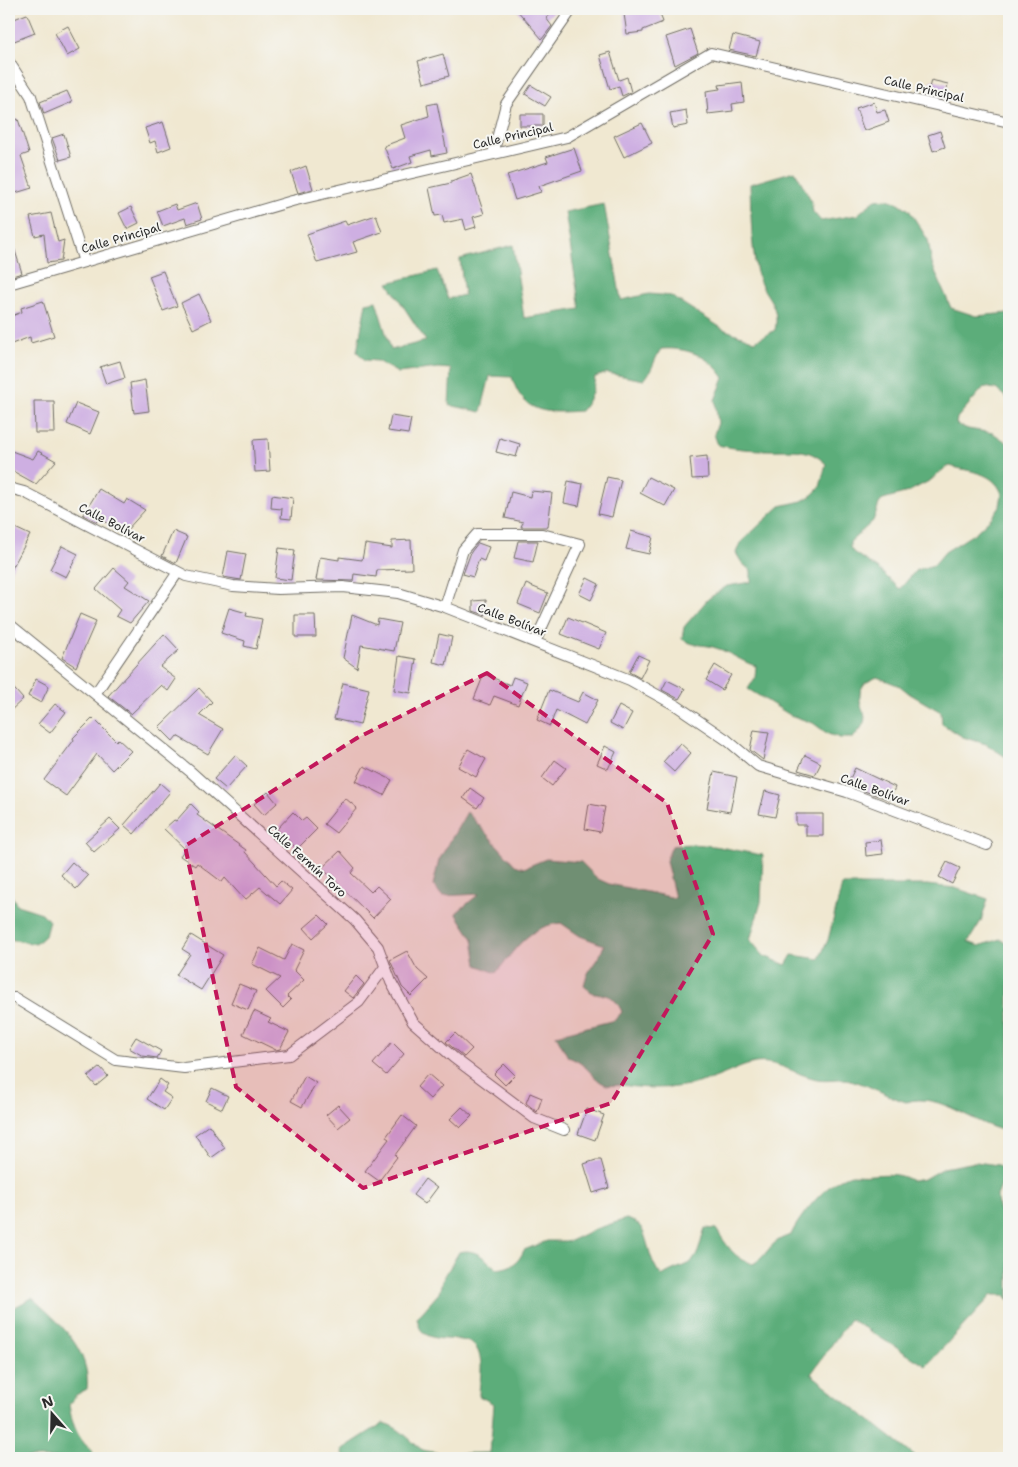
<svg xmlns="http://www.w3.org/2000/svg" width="1018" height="1467" viewBox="0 0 1018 1467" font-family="'Shantell Sans',sans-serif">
<rect width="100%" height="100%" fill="#f6f6f2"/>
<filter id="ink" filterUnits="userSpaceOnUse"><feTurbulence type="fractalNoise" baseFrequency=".02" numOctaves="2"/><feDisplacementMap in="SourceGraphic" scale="10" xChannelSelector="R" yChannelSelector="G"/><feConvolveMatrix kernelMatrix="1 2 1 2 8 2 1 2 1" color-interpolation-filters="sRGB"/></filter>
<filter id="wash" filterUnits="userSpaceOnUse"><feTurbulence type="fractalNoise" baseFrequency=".0096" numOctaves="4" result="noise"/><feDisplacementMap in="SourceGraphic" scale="20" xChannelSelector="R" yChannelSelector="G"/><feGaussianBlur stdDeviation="1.12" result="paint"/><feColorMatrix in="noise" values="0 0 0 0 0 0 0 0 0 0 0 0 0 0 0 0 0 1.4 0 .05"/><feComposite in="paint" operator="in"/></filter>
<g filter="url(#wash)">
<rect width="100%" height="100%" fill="#f0e8d1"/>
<path fill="#5cad7a" stroke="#446c52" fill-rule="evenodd" d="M795 171 811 200 813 212 821 221 857 215 875 200 887 199 899 203 909 210 928 240 932 264 951 308 976 316 1009 313V400L996 389 984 387 957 418 956 424 968 429 993 433 1009 444V759L986 744 963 737 942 724 941 712 910 694 900 686 877 677 865 683C863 686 860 690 860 694 858 715 876 713 853 738H840L828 734 813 723 790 715 748 689 755 678 756 666C742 662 730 652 716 648 702 643 697 648 682 639L684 627 708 599 727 586 751 582V571L742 563 736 553 740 543 780 506 802 501 812 495 820 487 826 464C808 446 792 451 768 450 752 450 735 449 718 445L714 434 718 423 715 400 724 378C710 356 687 347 661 349 654 359 653 370 644 380L607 373 595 377C593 392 590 400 581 411 547 413 523 415 512 377L490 376 481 412 449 405 451 369 438 368 398 373 377 361 365 360 357 352 366 303 376 301 391 350 426 341 388 283 437 270 448 299 464 295 460 259 513 245 524 318 580 309 565 212 604 204 621 300 649 294 671 296 723 329 755 341 775 330C781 302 762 296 757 273 751 244 751 213 750 184ZM950 466C969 472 994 471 1002 494L1000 506 993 516 975 533 945 552 934 565 916 570 900 589 878 569 853 552 850 547V542L873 521 879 504 883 499 908 492 931 480 945 468Z
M467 812 515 865 524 868 546 859 581 862 598 879 609 884 675 898 666 861 672 846C701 840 734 851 763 855L761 902 750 940 764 956 786 965 792 955 819 959 828 940 842 885H927L955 888 988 899 981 921 968 942 979 946 1000 939 1009 946V1131C974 1127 942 1091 906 1102 887 1096 870 1085 850 1080 839 1077 825 1082 813 1078 793 1073 776 1060 755 1063 739 1066 723 1076 708 1080 681 1089 650 1090 622 1085 617 1085 611 1086 607 1085 592 1080 589 1064 568 1057L556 1035 615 1020 622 1012C616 998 609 994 594 994L584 986C587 967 599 962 604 945L580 936 561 923C528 926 515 950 496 973L477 965 473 939 456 913 479 894 442 896 433 885 439 860Z
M9 891 17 905 42 913 49 921 45 936 36 944 9 939Z
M976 1162 998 1165 1006 1174 997 1196 998 1208 1009 1225V1300L1005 1295H992L926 1366 850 1319 811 1374 917 1458H344L341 1450 383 1423C400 1427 408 1439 421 1449 430 1455 477 1453 490 1453L494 1404 479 1396C479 1384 483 1369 480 1357 474 1327 436 1349 421 1330 419 1327 418 1322 417 1318L439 1293 442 1281 459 1252C476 1248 484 1258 497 1269 511 1267 518 1264 524 1250L547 1241H570L593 1230 626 1219C630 1220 635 1222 638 1224 649 1234 647 1261 662 1276 672 1269 681 1268 691 1262 700 1255 701 1238 705 1228L716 1229C727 1245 734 1259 753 1264 771 1253 767 1242 791 1235 799 1216 830 1178 852 1175 859 1175 865 1176 872 1175 888 1174 899 1173 912 1181L924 1179 943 1168Z
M32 1298C59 1322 91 1350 87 1389L76 1395 69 1405C71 1417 74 1429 81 1439 87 1448 91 1447 95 1458H9V1310Z"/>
<g id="blocks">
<path fill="#ceafe2" d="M516 9H558L546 18 552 26 542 39Z
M644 9H658L663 22 643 30V32L627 34 624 14 645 11Z
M27 14 35 33 9 43V21Z
M68 26 80 49 67 56 55 33Z
M690 29 698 53 675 65 666 37Z
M733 35 760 42 756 56 729 50Z
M610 52 619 80 627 77 631 92 622 96 619 86 610 89 600 55Z
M443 54 449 76 424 83 418 61Z
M931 80 948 84 944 100 927 96Z
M742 82 744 102 732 104 733 111 708 114 706 91 720 89 719 85Z
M531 85 551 97 545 106 525 94Z
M67 91 72 102 44 114 40 102Z
M874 102 877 112 885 110 889 122 864 131 856 108Z
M437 103 447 153 432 156 431 150 410 156 412 162 393 169 384 146 405 138 401 125 429 116 427 105Z
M686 110 688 125 673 128 670 113Z
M520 114H543V126H520Z
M18 119 29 153 21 156 32 188 9 195V122Z
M163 122 171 147 158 152 155 141 150 143 145 128Z
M642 123 652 143 624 157 614 136Z
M940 131 945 147 933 151 928 135Z
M64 134 71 157 60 160 52 138Z
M574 148 582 171 539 186 541 192 515 200 507 175 548 162 546 157Z
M306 166 313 189 298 193 291 172Z
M471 174 484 214 473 217 476 227 466 230 463 219 444 223 442 215 435 216 429 188 451 183V181Z
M197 203 202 219 187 224 185 218 163 226 157 211 175 204 177 210Z
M131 207 139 223 127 229 119 213Z
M51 213 58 242 64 240 61 261 47 263 44 234 35 236 30 217Z
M376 215 382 232 353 242 357 252 317 263 307 234 345 221 347 225Z
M9 238H11L22 273 9 277Z
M163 271 177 306 163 311 149 276Z
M199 294 211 320 193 329 181 303Z
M43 301 54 336 31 343 30 337 9 345V317L22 312 21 308Z
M120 361 125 378 106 384 100 367Z
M145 380 149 411 134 413 130 383Z
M34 401H54L55 433H35Z
M76 403 99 412 90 434 67 424Z
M391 416 411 419 408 434 388 431Z
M500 438 520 444 516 457 496 452Z
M268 439 270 471 255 472 253 440Z
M9 450 33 459 38 451 56 461 36 484 9 469Z
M707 456 708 478 692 479 690 458Z
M607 477 621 480 612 517 598 514Z
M648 477 674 490 665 506 640 493Z
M568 481 583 484 579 506 564 503Z
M99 489 124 504 127 499 145 510 125 532 100 519 97 522 83 515Z
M531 491 552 493 548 527H521L523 522 505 518 511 492 530 497Z
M272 495 293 498 291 519 281 518 282 509 271 508Z
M13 527 30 535 9 574V534Z
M173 531 187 537 176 563 162 556Z
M631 531 653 537 649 554 626 549Z
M411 540 412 569 377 570 376 577 354 574 353 581 316 580 320 557 339 560V557L362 560 365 544 392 548V541Z
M518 541H538L533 562 514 558Z
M478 543 489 547 484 561 479 559 473 577 463 574 471 552Z
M62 546 78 554 66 577 50 569Z
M279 548 295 550 291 580 275 578Z
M228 551 246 554 241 580 223 577Z
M114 568 129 581 125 586 149 601 130 623 116 616 120 610 96 589Z
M587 578 599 584 591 600 579 594Z
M526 584 548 593 540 613 518 604Z
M486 600V615L473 611V601Z
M229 608 247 613 246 616 262 619 256 649 244 646 245 641 221 633Z
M80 614 96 621 76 667 62 658Z
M295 615H315L316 637H295Z
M352 615 377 625 378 619 400 623 394 651 361 645 357 668 343 658Z
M568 617 606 633 599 649 561 634Z
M164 634 179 650 160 667 176 679 168 691 161 685 131 714 108 696Z
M439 634 452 637 446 665 433 662Z
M638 655 649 660 640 678 629 672Z
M399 656 416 659 411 693 394 690Z
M715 665 731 675 722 690 706 680Z
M484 674 510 685 513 677 527 682 518 705 494 696 490 705 474 699Z
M36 679 49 686 41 703 28 696Z
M667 680 685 689 679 699 662 690Z
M9 683 23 699 9 712Z
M343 683 369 689 360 725 334 719Z
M199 688 212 702 199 715 223 729 208 754 177 736 173 741 159 727Z
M549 690 578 702 583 692 598 700 585 725 556 710 550 726 537 720Z
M55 704 66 712 50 733 38 724Z
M619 706 632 713 623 730 610 723Z
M93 718 116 741 118 739 131 751 112 770 97 754 66 796 44 780 74 740 73 738Z
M754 730 769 732 763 760 750 750Z
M680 743 691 753 674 772 663 762Z
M605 746 616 752 608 769 597 764Z
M468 749 486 759 476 777 458 767Z
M235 755 247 766 226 789 214 779Z
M805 755 821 763 815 775 798 770Z
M555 760 566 768 552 786 542 778Z
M364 766 392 780 384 795 356 781Z
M855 768 895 787 890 800 847 785Z
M714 772 737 777 730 812 707 808Z
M160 783 170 792 134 834 124 825Z
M470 788 484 798 477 808 463 798Z
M765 791 780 795 775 817 759 814Z
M268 792 277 803 264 815 254 804Z
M345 798 357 808 336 833 324 824Z
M191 804 199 812 197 815 246 850 245 852 276 886 281 881 292 890 280 904 260 887 245 900 225 878 222 882 197 863 195 866 180 856 185 849 164 829 174 820 176 821Z
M589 804 605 807 600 832 585 829Z
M293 812 302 821 306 818 317 829 297 849 277 829Z
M796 814H823V836H806V825H796Z
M110 819 120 829 94 852 85 842Z
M881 840 883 854 866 856 865 842Z
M340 851 355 868 351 873 371 892 377 886 391 899 373 918 322 868Z
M72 862 88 876 76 889 61 875Z
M947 862 960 868 952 884 939 877Z
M319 915 328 924 313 938 304 928Z
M191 935 223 955 201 990 176 975 190 954 182 949Z
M292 944 304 950 294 970 304 980 287 996 291 1000 283 1008 266 991 280 978 252 964 260 948 284 960Z
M407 951 417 969 428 979 411 996 402 987 390 960Z
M356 976 364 984 353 998 344 991Z
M239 984 256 991 248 1010 231 1003Z
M254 1011 271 1019 268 1022 289 1032 280 1049 276 1050 243 1034Z
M455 1033 472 1049 464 1057 446 1042Z
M136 1037 161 1051 157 1058 143 1056 129 1048Z
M392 1042 404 1054 386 1075 373 1064Z
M504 1064 515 1075 505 1085 494 1074Z
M100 1067 108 1076 96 1086 88 1077Z
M428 1074 442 1086 430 1099 417 1087Z
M305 1076 316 1083 302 1107 291 1101Z
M160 1079 168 1085 163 1092 172 1098 164 1110 147 1099Z
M212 1088 228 1096 222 1109 206 1101Z
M530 1093 542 1098 537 1112 526 1103Z
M338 1105 350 1118 338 1128 326 1115Z
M462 1107 472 1116 460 1128 450 1119Z
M587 1109 604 1115 595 1140 578 1134Z
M402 1115 416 1126 395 1155 397 1157 379 1181 365 1171 389 1139 386 1137Z
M209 1125 225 1148 211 1158 195 1135Z
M596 1160H601L609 1188 593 1193 584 1164Z
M425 1179 437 1188 425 1204 413 1195Z"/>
</g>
</g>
<g filter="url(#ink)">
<use href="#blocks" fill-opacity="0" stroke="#706d65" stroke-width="1"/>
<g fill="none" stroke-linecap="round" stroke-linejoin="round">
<g stroke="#706d65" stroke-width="12">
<path id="street" d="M9 62 31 96 84 262
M493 154 506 104 572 9
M9 284 292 201 567 137 711 53 1009 122
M9 488 24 492 186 576 233 586 278 589 343 587 398 593 445 607 630 680 677 706 727 740 758 766 847 792 987 845
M445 607 463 550 477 534H542L580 544 535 642
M9 624 191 772 355 920 378 947 391 982 413 1022 454 1058 534 1118 564 1130
M95 694 178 572
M9 998H15L116 1060 184 1068 289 1055 359 1002 385 967"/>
</g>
<use href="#street" stroke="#fff" stroke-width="10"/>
</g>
</g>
<path fill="#c2185b" fill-opacity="0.2" stroke="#c2185b" stroke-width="4" stroke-dasharray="10 6" stroke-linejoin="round" d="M487 673 667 803 713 934 611 1103 363 1188 236 1087 185 846 357 738Z"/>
<g text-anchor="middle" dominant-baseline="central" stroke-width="4" stroke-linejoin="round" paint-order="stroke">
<g font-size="12" fill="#2b2b2b" stroke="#f6f6f2">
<text transform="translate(924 89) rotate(13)">Calle Principal</text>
<text transform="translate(513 136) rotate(-13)">Calle Principal</text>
<text transform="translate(121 238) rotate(-16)">Calle Principal</text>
<text transform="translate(112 523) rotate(27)">Calle Bolívar</text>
<text transform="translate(512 620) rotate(21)">Calle Bolívar</text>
<text transform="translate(875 790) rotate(20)">Calle Bolívar</text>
<text transform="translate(307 861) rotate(42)">Calle Fermín Toro</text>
</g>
</g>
<rect width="1018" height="1467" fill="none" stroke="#f6f6f2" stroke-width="30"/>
<g transform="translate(52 1414) rotate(340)" stroke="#f6f6f2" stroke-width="4" paint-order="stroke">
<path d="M0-4L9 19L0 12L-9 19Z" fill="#2b2b2b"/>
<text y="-8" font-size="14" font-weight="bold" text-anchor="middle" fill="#2b2b2b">N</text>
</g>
</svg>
